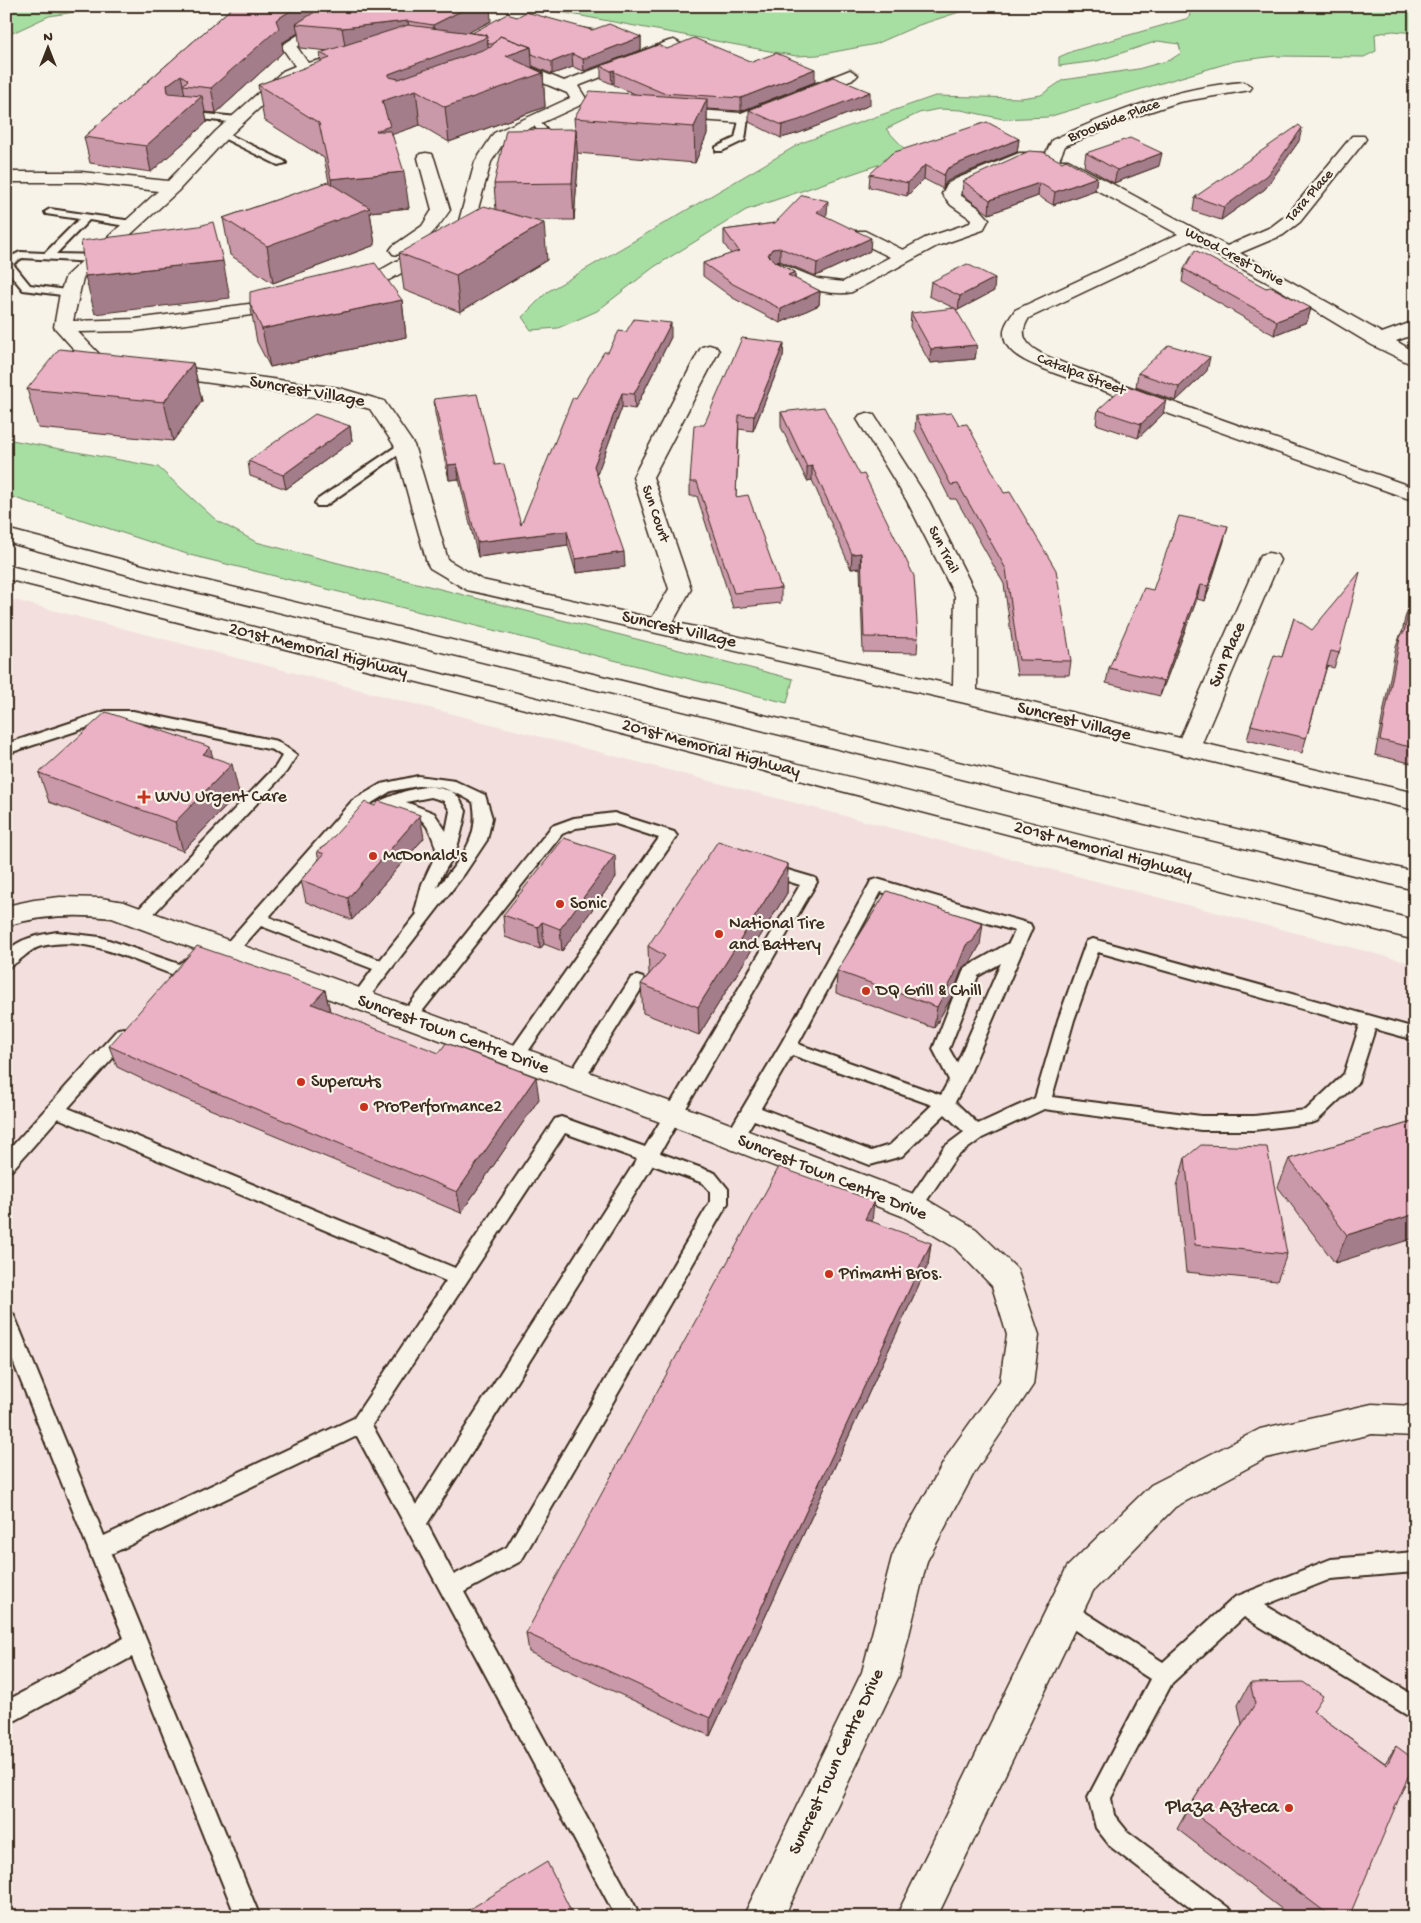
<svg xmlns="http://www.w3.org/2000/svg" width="1421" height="1923" viewBox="0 0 1421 1923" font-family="'Gochi Hand',sans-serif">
<rect width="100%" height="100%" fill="#f7f3e8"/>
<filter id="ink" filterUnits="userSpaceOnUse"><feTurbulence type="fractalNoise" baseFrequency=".02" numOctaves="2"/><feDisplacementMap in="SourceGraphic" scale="10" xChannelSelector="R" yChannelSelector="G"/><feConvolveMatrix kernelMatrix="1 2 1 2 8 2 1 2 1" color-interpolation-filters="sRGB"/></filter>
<g filter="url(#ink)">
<path fill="#f3e0de" d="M6 598 1415 964V1917H6Z"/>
<path fill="#a7dfa3" stroke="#718460" d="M6 6H155L93 9 49 16 6 36Z
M528 6 565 7 978 6 919 25 876 44 818 55 796 56Z
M1191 6H1415V33L1393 31 1375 34 1376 51 1364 57 1276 56 1235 61 1048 117 1003 119 961 110 939 109 919 113 886 129 903 147 901 157 746 210 654 267 597 311 558 328 531 330 522 317 547 292 801 143 935 96 1021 98 1041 95 1063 80 1138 69 1170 60 1181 53 1179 44 1158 41 1097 61 1059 66V57L1073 51 1189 18Z
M6 439 158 467 216 520 256 542 793 679 787 703 190 555 6 495Z"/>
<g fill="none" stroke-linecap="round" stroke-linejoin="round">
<g stroke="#3b2a1e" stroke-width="4">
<path id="lane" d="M185 112 238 117 243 120 238 123 182 117 180 115Z
M740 116 748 118 745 140 722 151H716V147L735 138Z
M532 119H538L553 137 550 151 542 149 543 137 530 121Z
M222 131 284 161 286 163 278 165 219 136 217 134Z
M50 209 132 221 137 224 132 227 89 220 56 254 105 255 109 256V260L93 262 22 258 13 264 30 285 73 291V295L69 296 23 290 6 269V259L20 252 45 253 79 219 46 214 45 212Z
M404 441 408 442 410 445 408 448 325 506H317L315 503 317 500Z
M106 711H133L277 741 297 755 286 772 146 922H134L132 918 134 914 276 766 282 756 273 750 133 721H107L6 754V744Z
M418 776 455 781 485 795 492 818 487 840 465 873 364 1004 358 1006 352 1004 350 1000 373 969 261 926 235 955H223L221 951 223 947 352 801 381 784ZM418 786C439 786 455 791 473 802 481 839 458 861 437 888 440 876 448 866 453 857 459 844 463 826 466 811 463 806 460 798 455 794 432 775 384 798 363 810L360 814 363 818 368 819 390 808C423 816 428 820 437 852L422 884 415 911 417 914 380 960 269 917 362 809 391 791ZM431 797 444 801 450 811 446 831 434 813 406 802Z
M614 813 674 832 677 836 520 1063 514 1065 508 1063 505 1058 659 838 613 823 576 828 562 834 413 1023 407 1025 401 1023 399 1019 401 1015 552 826 574 818Z
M767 864 815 878 817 882 660 1153 715 1173 728 1189V1203L521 1561 464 1592 641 1917H616L357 1436 111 1554 260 1917H236L132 1657 16 1720 6 1722V1701L124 1638 6 1344V1312L13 1314 16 1320 104 1536 354 1418 446 1281 58 1118 12 1170 6 1172V1153L118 1029 124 1028 130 1029 132 1034 130 1039 68 1108 455 1268 555 1119 561 1117 645 1147 800 885 762 873 759 869 762 865ZM565 1133 637 1159 416 1505 372 1425ZM653 1165 703 1183 710 1191V1202L507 1547 454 1575 427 1524Z
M877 879 1030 924 1032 928 967 1080 955 1102 978 1124 1035 1098 1058 1020 1085 945 1087 941 1093 939 1415 1028V1040L1375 1029 1358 1082 1317 1121 1311 1123 1254 1130H1201L1044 1109 982 1138 956 1157 919 1212 913 1214 907 1212 904 1207 907 1202 944 1147 964 1132 945 1114 902 1156 870 1165 754 1120 740 1143 734 1145 728 1143 725 1138 782 1042 869 885 871 881ZM881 892 1015 931 1009 943 965 968 963 972 933 1049 949 1080 941 1095 798 1044ZM1098 952 1360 1025 1344 1074 1306 1110 1254 1116H1201L1052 1097 1074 1020ZM1001 963 957 1063 949 1049 978 976ZM792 1055 932 1105 890 1145 871 1151 761 1108Z
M57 932 100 937 179 964 192 955 198 957 200 961 187 975 181 977C137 964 90 934 42 946 27 949 20 964 6 968V952C20 938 38 935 57 932Z
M637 976 643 978 645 982 643 986 581 1085 575 1087 569 1085 566 1080 569 1075 631 978Z
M1415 1552V1572L1331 1579 1265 1605 1415 1696V1720L1244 1617 1172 1683 1111 1798 1114 1815 1127 1831 1230 1909 1234 1917H1202L1111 1847 1096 1828 1088 1797 1150 1679 1056 1618 1053 1611 1056 1604 1064 1601 1072 1604 1163 1662 1235 1597 1331 1559Z"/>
</g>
<g stroke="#3b2a1e" stroke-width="3">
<path id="street" d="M334 6H350L325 30 297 47 308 63 354 52 411 47 513 60 564 81 669 41 674 40 681 44 679 47 578 86 587 100 585 103 506 139 491 162 473 227 455 243 389 280 288 310 136 331 78 332 102 357 126 361 129 365 126 369 119 371 89 366 54 327 60 293 66 276 158 191 81 182H6V172H81L168 181 216 131 283 71 295 66 281 46 315 24ZM411 57 510 69 567 93 570 98 494 133 475 162 459 221 443 235 377 272 286 299 136 319 73 321 83 278 178 191 228 137 293 77 354 62Z
M850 70 858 75 855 78 743 123 669 118 661 113 669 108 741 113Z
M1244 82 1252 87 1250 90 1179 102 1131 118 1065 146 1059 160H1068L1227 246 1271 227 1288 214 1352 136H1364L1366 139 1364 142 1300 222 1283 235 1240 253 1382 333 1415 321V334L1396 341 1415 352V366L1372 345 1272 285 1191 241 1029 318C1010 346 1047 356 1068 365L1415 488V501L1054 373C1038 366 1004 357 1004 334 1003 325 1011 317 1015 310L1178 234 1056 168 1055 162H1027L961 191 960 195 979 208 989 219 983 230 937 246 852 292C834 297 781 285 770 268L773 264 779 263 818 279 843 282 890 257 853 239 850 235 853 231H865L903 250 925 238 970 223 971 219 951 205 942 194 947 184 956 179 1019 153H1046L1052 140C1114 112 1176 87 1244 82Z
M426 153 432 154 434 158 450 210C439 226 415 259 393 254L390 250 393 246 422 226 432 210 418 158 420 154Z
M709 345 716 347 719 351 653 477 691 589 673 622 953 685 955 596 907 501 857 419 860 415 867 413 874 415 929 501 977 596V690L1180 738 1258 560 1261 555 1269 553 1277 555 1280 560 1202 743 1415 793V810L965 703 467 590 430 568 427 563 394 445 370 409 337 400 159 376 152 374 149 370 152 366 159 364 339 388 384 401 414 445 448 560 482 580 652 618 669 589 633 477 699 351 702 347Z
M60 897 101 898 124 902 709 1116 924 1198 976 1229 1017 1269 1039 1335 1033 1385 974 1473 927 1561 899 1676 784 1917H743L862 1672 892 1557 897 1545 950 1451 1000 1381 1007 1335 992 1286 954 1247 902 1216 687 1132 112 918C76 914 42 915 6 926V906L34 900Z
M1372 1404 1415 1406V1436L1372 1434 1266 1458 1175 1507 1093 1591 937 1917H896L1067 1567 1151 1485 1260 1429Z"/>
</g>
<g stroke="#3b2a1e" stroke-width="3">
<path id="primary" d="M6 529 161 570 1415 872V890L147 580 6 542Z
M6 565C476 682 946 801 1415 920V940L541 713 6 579Z"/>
</g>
<use href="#lane" fill="#f7f3e8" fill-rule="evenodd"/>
<use href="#street" fill="#f7f3e8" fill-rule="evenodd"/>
<use href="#primary" fill="#f7f3e8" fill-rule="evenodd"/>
</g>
<path fill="#ca99a9" stroke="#3b2a1e" d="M234 6 491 21 469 32 472 33 517 17 641 37V50L584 71 573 67 552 74 533 66V68L543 73 545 107 449 142 420 125 392 134 409 208 370 212 375 245 273 283 230 255 223 218 329 182 324 158 264 120 258 85 321 62 320 53 328 51 300 48 298 33 282 43 283 52 216 113 205 112 207 122 151 172 90 163 84 137Z
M667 49 752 62 815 82 741 111 707 109V134L695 163 577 153 578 165 574 220H533L547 260 460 312 404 290 399 253 496 210 494 184 575 129 574 118 635 94 614 85V83L612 84 601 79V66Z
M870 105 799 133 781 138 749 122V110Z
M1019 139 1017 152 955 177 946 182 943 189 924 179 907 196 869 187 870 174Z
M1299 141 1265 189 1221 220 1193 211 1195 197Z
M1086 153 1159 166 1114 183 1084 166Z
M1062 162 1097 177 1095 190 1053 205 1038 196 989 214 962 194 963 181Z
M827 214 825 216 870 251 816 276 780 261 775 262 795 272V279L820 291 819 305 780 323 733 298 703 276V263L731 254 724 244V230L775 223Z
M1184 269 1266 288 1311 308 1307 322 1274 335 1182 282Z
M931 282 994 291 958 310 929 296Z
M402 300 406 337 270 367 257 342 250 304Z
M911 313 977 345 975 359 930 363 910 327Z
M671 337 635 409 622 407 597 474 625 567 576 573 568 545 478 557 459 479 449 480 435 413 434 399 495 465 521 525 608 352Z
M784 343 783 356 753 431 739 429 736 496 781 588V603L733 608 697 496H690V482L704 425Z
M193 363 202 401 173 441 38 428 27 389Z
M1207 371 1176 401 1136 387 1138 373Z
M1098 410 1163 414 1138 438 1096 424Z
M781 412 918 638 917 653 863 652 860 568 851 569 812 480 807 481 781 427Z
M916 416 1071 661 1069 675H1017L1004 584 956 499H950L915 431Z
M350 426 352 441 286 489 250 476 248 461Z
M1224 541 1205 601 1197 599 1160 696 1106 683 1109 668 1153 590Z
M1410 604 1415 605V764L1375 755 1396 647 1401 633H1402L1405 618Z
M1294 618 1339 653 1334 668 1327 666 1302 753 1247 740 1251 725 1282 657Z
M213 757 239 793 183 851 49 802 39 773Z
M375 806 424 838 352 920 306 902 301 880 319 860 317 851 326 845Z
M788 864 787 893 699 1035 643 1013 641 984 649 974 648 946Z
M616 877 562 951 544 944 540 949 505 937 503 915Z
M980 945 970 963 963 967 951 998 934 1028 836 993 837 971Z
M325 990 330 1011 539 1099 461 1213 171 1093 117 1067 109 1046Z
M1415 1121 1335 1263 1278 1187 1289 1159Z
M1185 1158 1287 1254 1277 1281 1186 1272 1177 1186Z
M931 1243 928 1265 710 1736 529 1652 526 1633Z
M1250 1683 1314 1712 1385 1763 1396 1746 1349 1917H1292L1177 1829 1188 1809 1242 1724 1238 1705Z"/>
<path fill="#a47d8a" stroke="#3b2a1e" d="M298 6H332L296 24 298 33 282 43 283 52 216 113 211 88 276 20Z
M471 6H490L491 21 436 49 433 25Z
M408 21 411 45 346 52 342 28Z
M487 35 490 68 416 90 420 125 391 135 376 131 382 101 389 74Z
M641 37V50L584 71 583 59Z
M531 47 533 76 543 73 545 107 449 142 445 107 506 56Z
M572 54 573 67 552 74V62Z
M815 69V82L741 111V98Z
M615 70 614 72V83L612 84 611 71Z
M181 75 186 100 168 93 167 85Z
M870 92V105L799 133 781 138 782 125Z
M202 96 207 122 151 172 146 146Z
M707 99V134L695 163 694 127Z
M1302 128 1299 141 1265 189 1221 220 1224 207Z
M576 129 578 165 574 220 572 183Z
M1019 139 1017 152 955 177 946 182 943 189 944 175 947 169 957 164Z
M1162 153 1159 166 1114 183 1117 170Z
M925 165 924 179 907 196 908 183Z
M404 172 409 208 370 212 375 245 273 283 267 246 336 215 331 179Z
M1097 177 1095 190 1053 205 1055 192Z
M1039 183 1038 196 989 214 990 200Z
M828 201 827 214 817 225V212Z
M544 223 547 260 460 312 456 275Z
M871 238 870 251 816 276 817 263Z
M780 248V261L772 263 768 255 772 249Z
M223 261 230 298 95 314 85 276Z
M795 272V286L788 275Z
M995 278 994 291 958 310 960 296Z
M820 291 819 305 780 323 781 309Z
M402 300 406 337 270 367 262 329Z
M1311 308 1307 322 1274 335 1277 321Z
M671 323V337L635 409 634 394Z
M784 343 783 356 753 431 754 416Z
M977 345 975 359 930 363 931 349Z
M1210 357 1207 371 1176 401 1179 387Z
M193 363 202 401 173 441 164 402Z
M622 393V407L595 480 594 466Z
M1166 400 1163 414 1138 438 1141 424Z
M350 426 352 441 286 489 283 475Z
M457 464 459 479 449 480 448 465Z
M812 466V480L807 481V467Z
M1228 526 1224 541 1205 601 1208 586Z
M567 531 568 545 478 557 477 542Z
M624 552 625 567 576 573 575 559Z
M861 553 860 568 851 569 852 554Z
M1200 585 1197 599 1160 696 1164 681Z
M210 747 218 776 203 754Z
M232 764 239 793 183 851 175 822Z
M420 815 424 838 352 920 348 898Z
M615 855 616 877 562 951 560 929Z
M788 864 787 893 699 1035 698 1007Z
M542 922 544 944 540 949 538 927Z
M983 923 980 945 970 963 963 967 951 998 934 1028 937 1007 966 945Z
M325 990 330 1012 312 1004Z
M536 1077 539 1099 461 1213 457 1192Z
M874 1201 872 1223 865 1219Z
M1415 1214V1238L1335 1263 1347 1235Z
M931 1243 928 1265 710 1736V1718Z"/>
<path fill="#ebb2c5" stroke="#3b2a1e" d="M234 6H298L276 20 279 28 211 88 183 85 188 80 181 75 167 85 168 93 202 96 146 146 84 137Z
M324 6H471L433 25 408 21 342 28 296 24Z
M526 12 592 30 609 24 641 37 583 59 572 54 552 62 532 54 531 47 500 36 493 44H488L487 35 472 33 507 14 517 17Z
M408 25 487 35 483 39 389 74V77L399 79 491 47 500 36 531 47 506 56 543 73 445 107 416 90 382 101 390 126 376 131H391L404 172 331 179 319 123 258 85 330 58 320 53Z
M694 38 752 62 776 53 815 69 741 98 663 93 614 72 615 70 611 71 601 66 658 45 667 49Z
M833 77 870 92 799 120 782 125 749 110Z
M590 91 707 99 694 127 574 118Z
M987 122 1019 139 957 164 947 169 944 175 925 165 908 183 870 174 892 153Z
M1299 125 1302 128 1268 175 1224 207 1195 197Z
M576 129 572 183 494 184 506 130Z
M1130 138 1162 153 1117 170 1086 153Z
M1029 151 1043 152 1062 162 1066 160 1097 177 1055 192 1039 183 990 200 963 181Z
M328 182 370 208 267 246 223 218Z
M802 195 828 201 817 212 871 238 817 263 780 248 772 249 768 255 775 262 795 272 788 275 820 291 781 309 733 284 703 263 739 251 724 230 775 223Z
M484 206 544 223 456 275 399 253Z
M213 222 223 261 85 276 81 241 199 226Z
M1195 250 1266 288 1271 287 1311 308 1277 321 1184 269Z
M375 263 402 300 262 329 250 304V292Z
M967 264 995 278 960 296 931 282Z
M955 308 977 345 931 349 911 313Z
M634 319 671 323 634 394 622 393 594 466 624 552 575 559 567 531 477 542 457 464 448 465 434 399 477 394 495 465 504 464 521 525 573 397 576 398 604 352H608L619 331 626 332Z
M742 338 784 343 754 416 739 415 736 497 748 495 781 588 734 593 697 482H690L694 425H704Z
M1169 345 1210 357 1179 387 1138 373Z
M59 349 193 363 164 402 27 389Z
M1125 385 1166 400 1141 424 1098 410Z
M824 407 860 475 864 474 914 576 918 638 864 637 861 553 852 554 812 466 807 467 781 412Z
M952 413 959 425 967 424 1004 493 1010 492 1056 570 1071 661 1019 660 1006 569 958 484 951 485 916 416Z
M315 414 350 426 283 475 248 461Z
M1179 516 1228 526 1208 586 1200 585 1164 681 1109 668 1144 588 1153 590Z
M1360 572 1339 653 1331 651 1306 738 1251 725 1274 655 1282 657 1294 618 1312 630Z
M1410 604 1415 605V748L1380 740 1401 633H1404Z
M106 712 210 747 203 754 232 764 175 822 39 773Z
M379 801 420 815 348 898 301 880 324 854 317 851 326 845 365 802 375 806Z
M564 838 615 855 560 929 542 922 538 927 503 915Z
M718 841 788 864 698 1007 641 984 665 956 648 946Z
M887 891 983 923 973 941 966 945 954 976 937 1007 837 971Z
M197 946 325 990 312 1004 439 1053 446 1043 536 1077 457 1192 164 1071 109 1046Z
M1415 1121V1214L1347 1235 1289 1159Z
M1201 1145 1267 1147 1287 1254 1195 1245 1185 1158Z
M779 1167 874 1201 865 1219 931 1243 710 1718 526 1633Z
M1303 1682 1323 1696 1313 1711 1387 1765 1396 1746 1415 1760 1349 1917H1332L1188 1809 1255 1704 1250 1683Z
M547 1862 574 1917H457Z"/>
</g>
<g fill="#c8321e" stroke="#f7f3e8" stroke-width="2">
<path d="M141.5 789.5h5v5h5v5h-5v5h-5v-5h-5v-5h5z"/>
<circle cx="373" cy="856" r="5"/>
<circle cx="560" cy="904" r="5"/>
<circle cx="719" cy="934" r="5"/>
<circle cx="866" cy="991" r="5"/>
<circle cx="301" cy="1082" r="5"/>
<circle cx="364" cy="1107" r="5"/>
<circle cx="829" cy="1274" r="5"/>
<circle cx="1289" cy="1808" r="5"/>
</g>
<g text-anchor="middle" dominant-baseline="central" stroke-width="4.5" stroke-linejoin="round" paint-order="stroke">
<g font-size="15" fill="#3b2a1e" stroke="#f7f3e8">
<text transform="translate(1114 121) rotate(-21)">Brookside Place</text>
<text transform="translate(1310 196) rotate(-49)">Tara Place</text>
<text transform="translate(1234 257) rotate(28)">Wood Crest Drive</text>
<text transform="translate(1081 375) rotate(21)">Catalpa Street</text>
<text transform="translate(655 514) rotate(71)">Sun Court</text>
<text transform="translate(943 550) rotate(63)">Sun Trail</text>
</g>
<g font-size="18" fill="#3b2a1e" stroke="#f7f3e8">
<text transform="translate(307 392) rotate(10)">Suncrest Village</text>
<text transform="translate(679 630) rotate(13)">Suncrest Village</text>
<text transform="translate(318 651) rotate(14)">201st Memorial Highway</text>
<text transform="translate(1228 655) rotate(-67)">Sun Place</text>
<text transform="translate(1074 722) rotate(14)">Suncrest Village</text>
<text transform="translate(711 749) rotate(15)">201st Memorial Highway</text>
<text transform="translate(1103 851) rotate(15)">201st Memorial Highway</text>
<text transform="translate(453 1035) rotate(20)">Suncrest Town Centre Drive</text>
<text transform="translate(832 1178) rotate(22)">Suncrest Town Centre Drive</text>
<text transform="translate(837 1762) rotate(-65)">Suncrest Town Centre Drive</text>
</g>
<g font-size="18" fill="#3b2a1e" stroke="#f7f3e8" text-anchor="start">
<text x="155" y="797">WVU Urgent Care</text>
<text x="383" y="856">McDonald's</text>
<text x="570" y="904">Sonic</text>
<text x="729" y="924">National Tire<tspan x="729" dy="21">and Battery</tspan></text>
<text x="876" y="991">DQ Grill &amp; Chill</text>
<text x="311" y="1082">Supercuts</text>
<text x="374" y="1107">ProPerformance2</text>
<text x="839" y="1274">Primanti Bros.</text>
</g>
<g font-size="21" fill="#3b2a1e" stroke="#f7f3e8" text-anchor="end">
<text x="1279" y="1808">Plaza Azteca</text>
</g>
</g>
<rect width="1421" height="1923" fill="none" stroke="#f7f3e8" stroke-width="25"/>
<rect x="12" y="12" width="1396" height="1898" fill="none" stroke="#3b2a1e" stroke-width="2" filter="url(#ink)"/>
<g transform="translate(48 48)" stroke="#f7f3e8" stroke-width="4" paint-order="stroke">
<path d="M0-4L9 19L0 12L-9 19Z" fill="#3b2a1e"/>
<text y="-8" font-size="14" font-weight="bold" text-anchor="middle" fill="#3b2a1e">N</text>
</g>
</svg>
